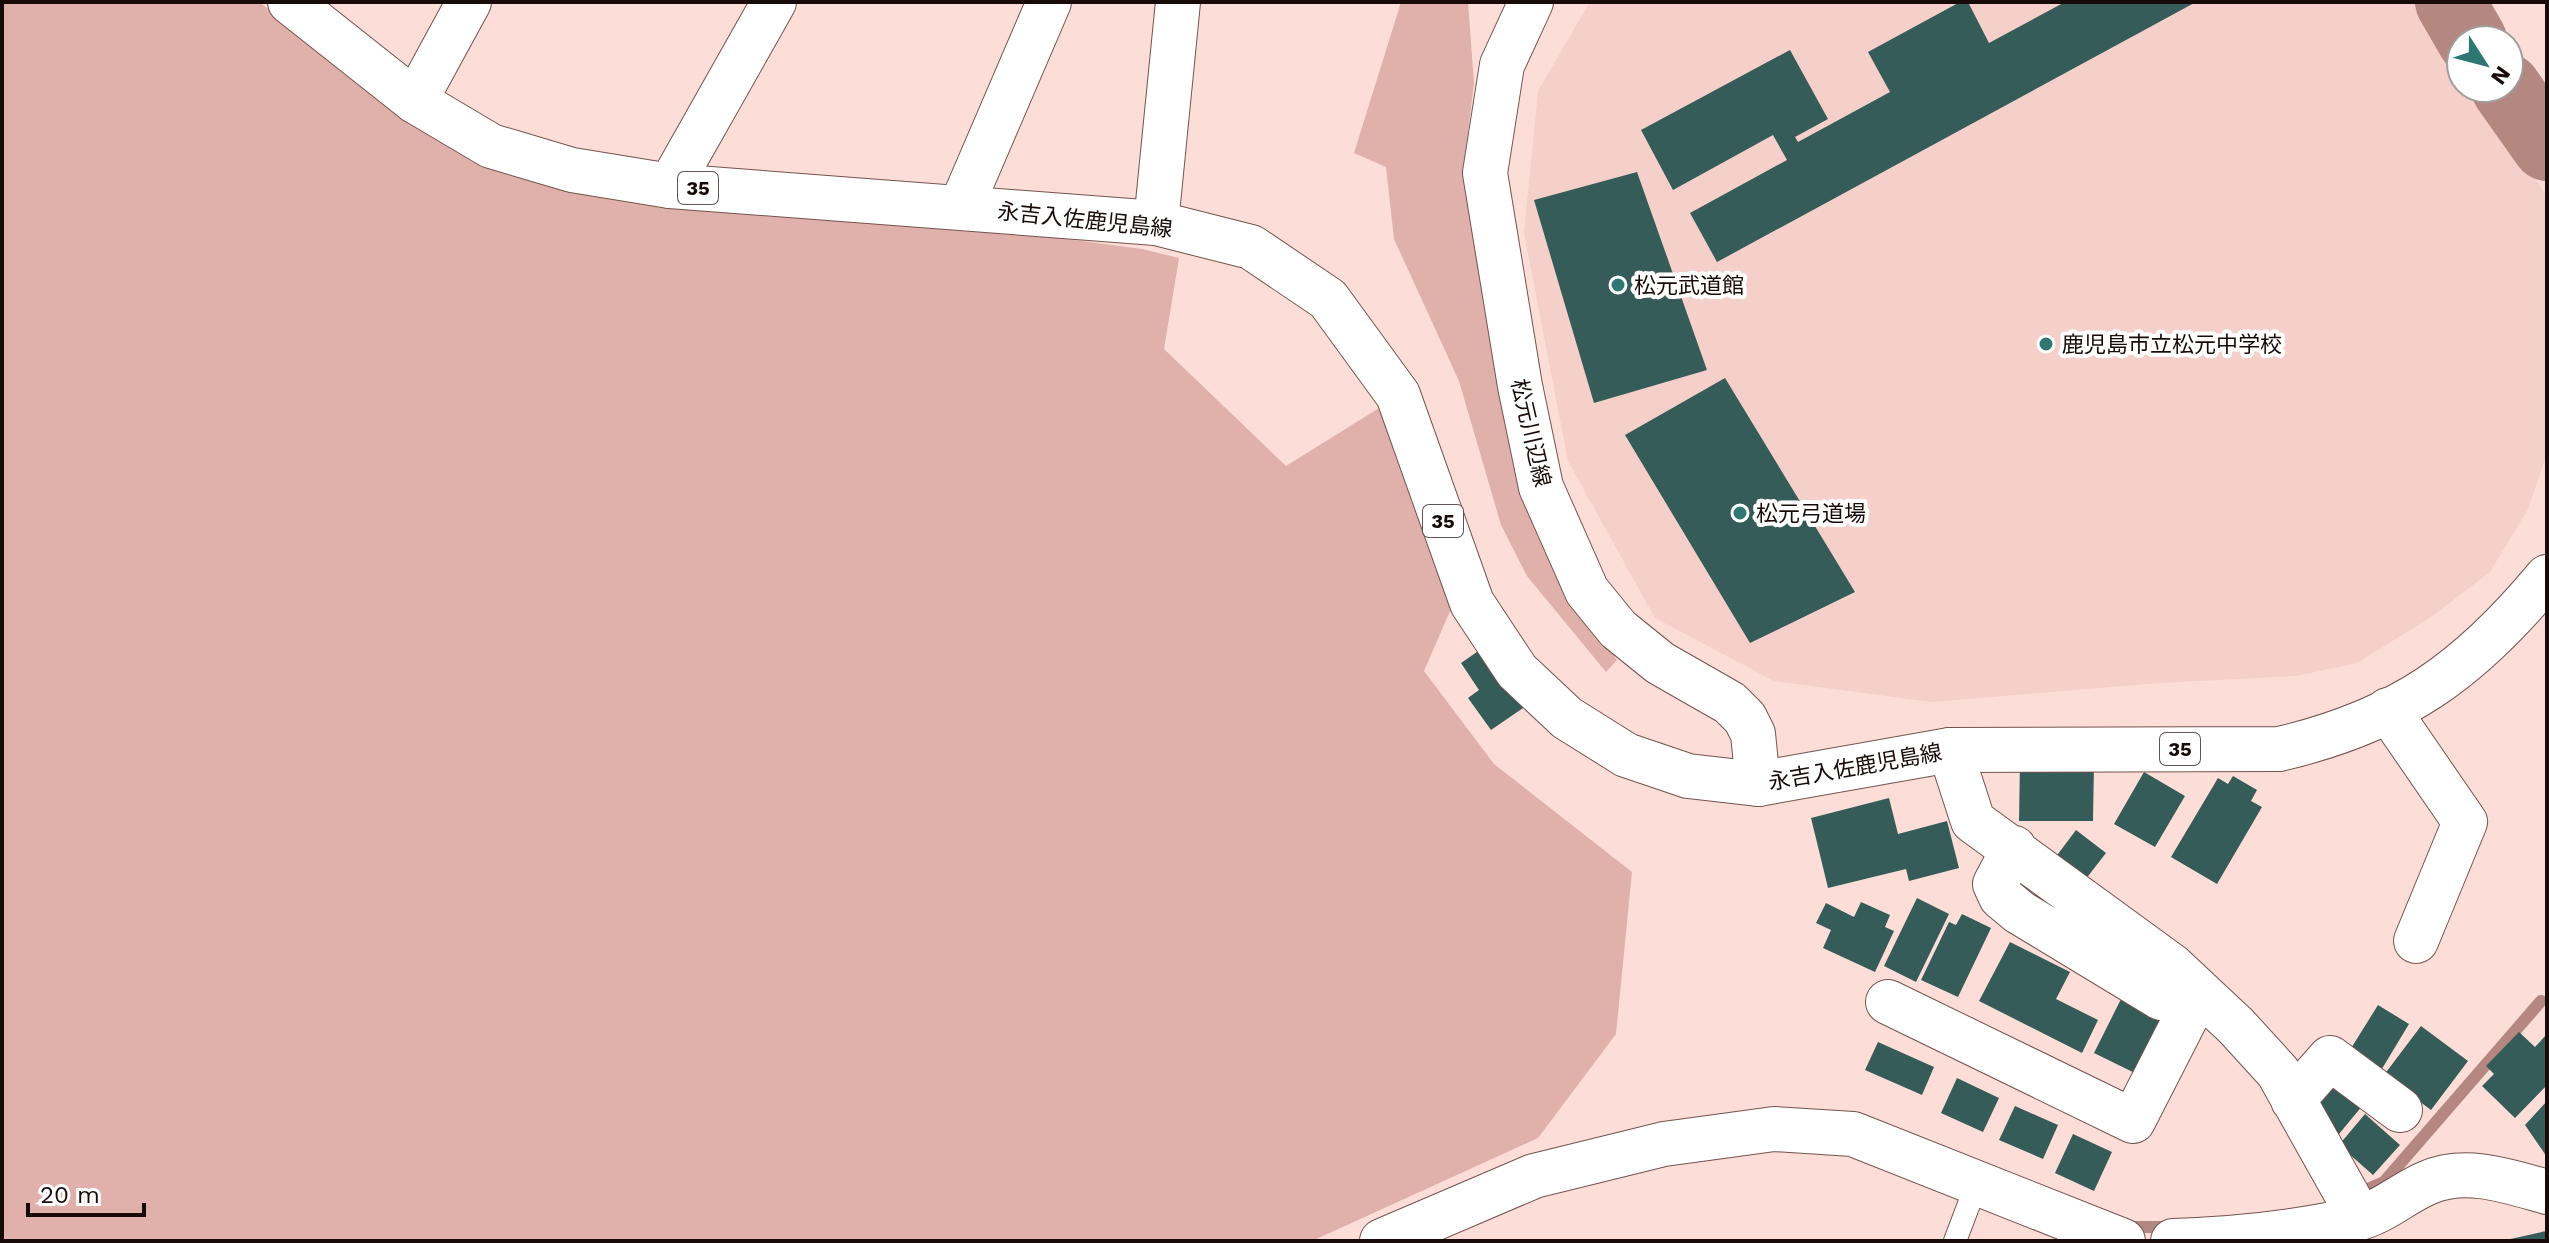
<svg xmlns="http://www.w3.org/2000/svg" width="2549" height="1243" viewBox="0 0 2549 1243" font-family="'Work Sans','Noto Sans JP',sans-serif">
<rect width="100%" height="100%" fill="#fdddd8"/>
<path fill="#f5cfc9" d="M1590 2H2418L2461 67V88H2475L2547 197V454L2528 509 2490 572 2431 617 2357 663 2296 676 2160 683 1931 702 1774 681 1655 618 1568 461 1524 233 1538 91Z"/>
<path fill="#e0b1aa" d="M2 2H259L472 162 606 198 878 214 1142 249 1179 258 1164 349 1286 466 1384 405 1464 579 1424 671 1494 764 1632 872 1616 1034 1538 1138 1312 1241H2Z
M1401 2H1468L1474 83 1463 174 1489 303 1566 585 1617 660 1606 672 1527 576 1501 525 1459 381 1394 239 1386 167 1354 153Z"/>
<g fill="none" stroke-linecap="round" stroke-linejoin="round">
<path stroke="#b48780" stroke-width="12" d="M2368 1189 2384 1182 2541 1001
M2127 1227H2173"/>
<path stroke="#b48780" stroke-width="70" d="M2450 2 2472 40
M2506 88 2547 146"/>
</g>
<path fill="#355c59" d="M1960 2H1968L1989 43 2065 2H2196L1717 262 1690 213 1787 160 1773 135 1673 190 1641 130 1790 50 1828 119 1795 137 1798 142 1890 92 1868 52Z
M1637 172 1707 370 1594 403 1534 200Z
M1725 378 1855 592 1750 643 1625 435Z
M1487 645 1529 704 1491 730 1468 698 1479 690 1461 663Z
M2020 762H2094L2093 821H2019Z
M2144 772 2185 796 2155 847 2114 824Z
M2233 776 2257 790 2251 801 2262 807 2217 884 2171 857 2218 778 2228 784Z
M1889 798 1898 834 1947 821 1959 868 1909 881 1906 869 1828 888 1811 818Z
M2076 830 2106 853 2085 880 2055 858Z
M1917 898 1949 914 1916 982 1884 966Z
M1861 902 1890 915 1885 927 1894 931 1875 972 1823 948 1831 930 1816 923 1826 903 1854 917Z
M1962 914 1991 928 1958 997 1921 980 1949 922 1956 925Z
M2010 942 2070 972 2056 999 2098 1020 2082 1053 1979 1001Z
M2121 999 2172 1024 2145 1078 2094 1053Z
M2378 1005 2409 1024 2377 1077 2345 1058Z
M2421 1026 2468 1061 2431 1110 2384 1075Z
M2519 1032 2535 1047 2547 1034V1085L2515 1118 2482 1086 2494 1074 2486 1066Z
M1878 1042 1934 1067 1922 1095 1865 1070Z
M1957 1078 1999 1098 1983 1132 1941 1113Z
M2333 1080 2363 1105 2339 1134 2309 1109Z
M2547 1101V1157L2525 1125Z
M2015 1106 2058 1125 2043 1159 1999 1140Z
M2365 1114 2400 1145 2373 1175 2339 1145Z
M2073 1134 2112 1152 2094 1191 2055 1173Z
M2546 1231 2547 1241H2506V1240Z"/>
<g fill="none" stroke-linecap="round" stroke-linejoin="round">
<g stroke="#74534e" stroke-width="24">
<path id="service" d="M1955 1241 1977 1183"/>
</g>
<g stroke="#74534e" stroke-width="46">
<path id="minor" d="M415 101 469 2
M670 186 774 2
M961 207 1049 2
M1156 223 1178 2
M2388 710 2465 822 2416 941
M1950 750 1973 821 2172 966 2236 1026 2278 1072 2360 1218
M2014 848 1995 884 2001 897 2019 912 2161 998
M1888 1002 2133 1121 2199 992
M2293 1100 2330 1058 2400 1110
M1382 1241 1534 1176 1664 1144 1774 1129 1853 1134 2123 1241
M2173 1241C2234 1239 2296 1233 2356 1219 2382 1213 2403 1193 2427 1183 2466 1166 2508 1181 2547 1192"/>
</g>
<g stroke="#74534e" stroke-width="46">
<path id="secondary" d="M1531 2 1502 65 1485 173 1520 386 1541 487 1587 591 1618 629 1660 663 1730 703 1745 718 1753 734 1758 784"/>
</g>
<g stroke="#74534e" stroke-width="46">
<path id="primary" d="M290 2 415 101 491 146 572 170 670 186 1156 223 1251 247 1328 299 1398 395 1472 603 1517 671 1567 718 1626 755 1688 776 1758 784 1950 750 2279 749C2400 721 2469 671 2547 577"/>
</g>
<use href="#service" stroke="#fff" stroke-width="22"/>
<use href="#minor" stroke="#fff" stroke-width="44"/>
<use href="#secondary" stroke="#fff" stroke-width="44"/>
<use href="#primary" stroke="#fff" stroke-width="44"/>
</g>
<g fill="#2e7772" stroke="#fff" stroke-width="3">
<circle cx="1618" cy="285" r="8"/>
<circle cx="2046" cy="344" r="8"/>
<circle cx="1740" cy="513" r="8"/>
</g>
<g text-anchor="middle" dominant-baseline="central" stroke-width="8" stroke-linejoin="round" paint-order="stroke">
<g fill="#fff" stroke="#5d5453" stroke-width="2">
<rect x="678" y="172" width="40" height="32" rx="6"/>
<rect x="1423" y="505" width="40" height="32" rx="6"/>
<rect x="2160" y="733" width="40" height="32" rx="6"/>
</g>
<g font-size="20" font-weight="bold" fill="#170a09">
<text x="698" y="188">35</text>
<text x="1443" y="521">35</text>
<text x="2180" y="749">35</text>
</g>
<g font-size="22" fill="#170a09" stroke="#fff">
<text transform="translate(1085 220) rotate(6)">永吉入佐鹿児島線</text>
<text transform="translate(1531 433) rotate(77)">松元川辺線</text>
<text transform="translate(1855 767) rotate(-10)">永吉入佐鹿児島線</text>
</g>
<g font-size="22" fill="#170a09" stroke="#fff" text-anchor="start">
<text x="1634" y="285">松元武道館</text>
<text x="2062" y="344">鹿児島市立松元中学校</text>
<text x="1756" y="513">松元弓道場</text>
</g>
</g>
<rect width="2549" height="1243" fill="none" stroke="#170a09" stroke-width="8"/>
<g transform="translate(2485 64) rotate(126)"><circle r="38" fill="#ffffff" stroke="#a29d9d" stroke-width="2"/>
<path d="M0-6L14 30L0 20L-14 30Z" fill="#2e7772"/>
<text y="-12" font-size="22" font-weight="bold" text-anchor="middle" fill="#170a09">N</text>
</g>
<path d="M28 1203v12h116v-12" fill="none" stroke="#170a09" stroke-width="4"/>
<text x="40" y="1203" font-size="24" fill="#170a09" stroke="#ffffff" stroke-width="6" paint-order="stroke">20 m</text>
</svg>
